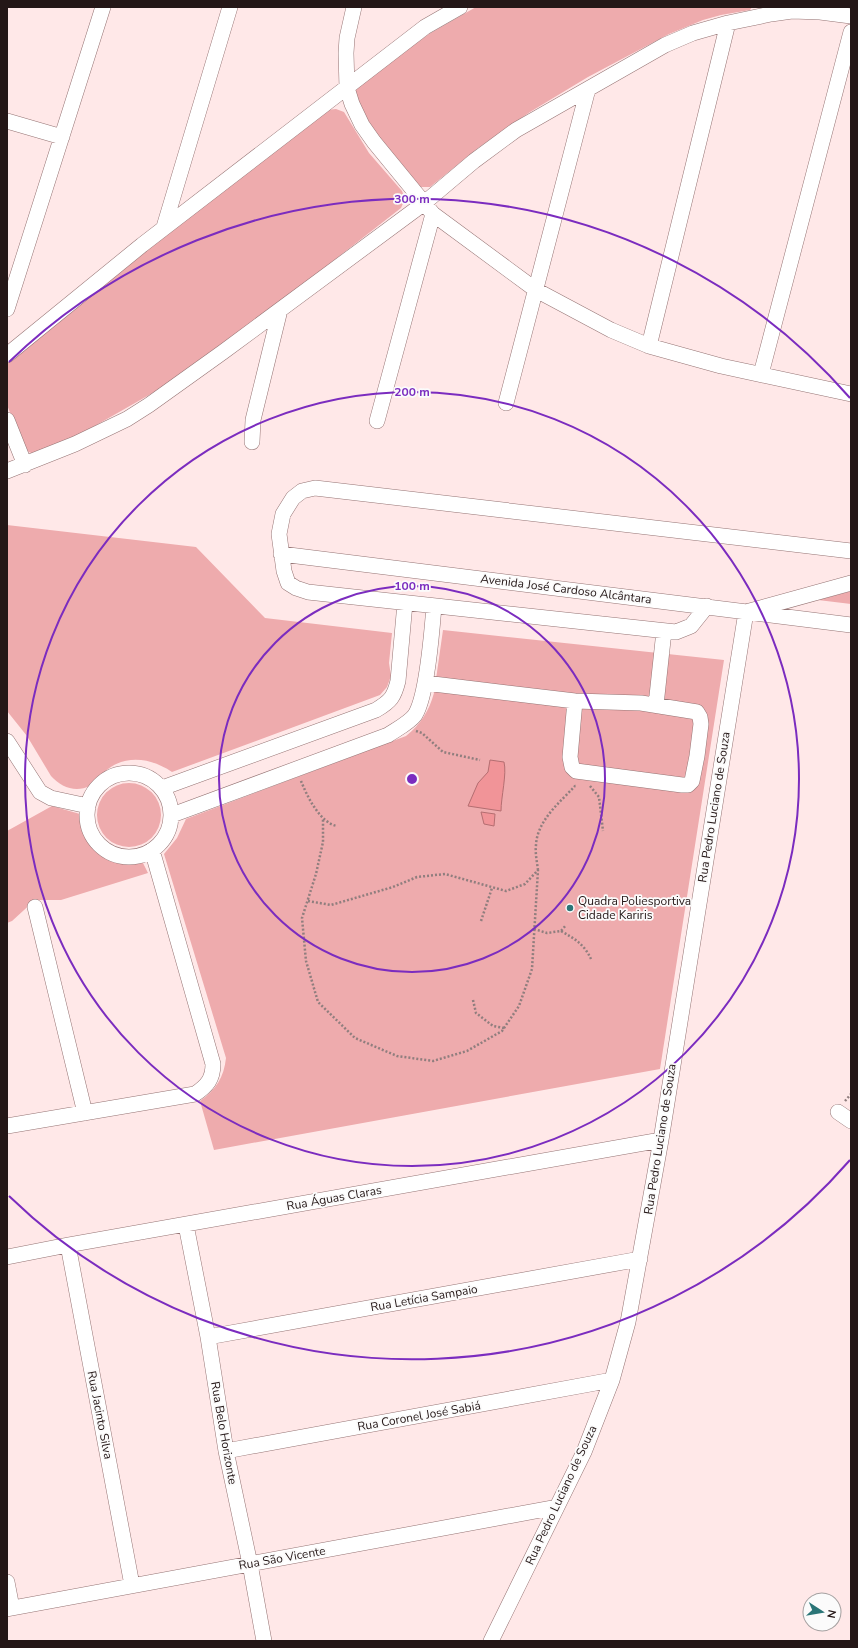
<svg xmlns="http://www.w3.org/2000/svg" width="858" height="1648" viewBox="0 0 858 1648" font-family="'Nunito Sans',sans-serif">
<rect width="100%" height="100%" fill="#ffe8e8"/>
<path fill="#eeabad" d="M476 7H752L750 10 721 15 703 20 669 34 588 77 530 112 478 148 430 187H419L375 134 354 97 355 92 359 84 429 34Z
M336 109 344 112 369 153 402 191 405 199 401 208 292 293 156 391 79 435 33 454 25 450 7 405V360L327 110Z
M7 525 196 547 265 618 392 633 389 663 391 676 387 687 380 695 172 772C153 759 128 754 108 769 101 774 97 782 90 786 75 793 61 787 51 776L27 736 7 711Z
M851 591V604L818 600Z
M443 630 724 660 660 1069 214 1150 200 1101C216 1090 224 1077 226 1058L164 854 177 838 186 819 406 736C421 724 429 711 434 693Z
M97 815a32 32 0 1 1 64 0a32 32 0 1 1-64 0Z
M52 806 80 814C86 847 108 866 143 863L148 873 61 900H35L12 921 7 923V831Z"/>
<path fill="#f19498" stroke="#b46e71" d="M490 760 504 762C507 774 501 797 501 811L468 806 478 783 488 772Z
M481 812 495 814 494 826 484 824Z"/>
<g fill="none" stroke-linecap="round" stroke-linejoin="round">
<g stroke="#957474" stroke-width="16">
<path id="minor" d="M354 7 347 38 346 53 347 88 352 104 362 125 374 142 433 214 536 290 611 330 649 346 721 366 851 394
M7 121 62 137
M164 227 230 7
M7 309 103 7
M649 346 728 23
M7 355 142 245 425 27 460 7
M761 374 851 32
M506 403 588 89
M7 420 25 465
M377 421 433 214
M252 442 253 420 280 310
M7 471 75 444 127 419 149 405 223 352 423 204 474 161 516 130 665 45 693 33 728 23 771 14 792 11 820 12 851 16
M281 554 851 625
M707 606 691 626 676 632 308 592 296 588 288 583 284 571 279 534 283 514 293 498 302 491 315 488 851 551
M425 683 575 701 641 703 697 712 700 717 701 724 697 756 692 781 688 785H682L576 771 572 767 570 757 575 701
M656 705 664 631
M7 741 40 792 51 798 88 806
M87 815a42 42 0 1 1 84 0a42 42 0 1 1-84 0Z
M162 788 376 710C391 701 394 697 398 681L405 603
M172 815 388 735C397 729 409 723 415 715 427 696 432 631 434 606
M35 907 85 1113
M838 1112 851 1121
M7 1126 195 1094C207 1086 213 1079 213 1064L152 850
M186 1225 208 1337 226 1451 250 1564 264 1641
M68 1245 132 1585
M7 1257 68 1245 661 1140
M208 1337 640 1259
M226 1451 612 1380
M7 1582 12 1608
M7 1609 557 1507
M491 1641 584 1452 612 1380 628 1322 661 1140 746 612 851 583"/>
</g>
<path stroke="#907e7e" stroke-width="2.5" stroke-dasharray="2 2" stroke-linecap="butt" d="M416 731 422 733 443 752 480 760
M301 781C307 796 320 823 337 826
M590 786 599 797 603 831
M538 870C537 862 535 853 536 845 537 821 560 802 575 786H577
M308 901 331 905 393 887 417 877 445 874 506 891 525 884 538 870 532 969 519 1006 502 1031 467 1051 433 1061 397 1056 355 1038 318 1002 306 961 302 918 316 874 323 842V818
M481 921 492 888
M534 929 547 933 561 931 566 925
M561 931C575 939 584 944 591 959
M473 1000 476 1013 493 1026 504 1028
M845 1101 851 1094"/>
<use href="#minor" stroke="#fff" stroke-width="15"/>
</g>
<g fill="none" stroke="#7b2cbf" stroke-width="2">
<circle cx="412" cy="779" r="193"/>
<circle cx="412" cy="779" r="387"/>
<path d="M850 1160A580 580 0 0 1 9 1196M9 362A580 580 0 0 1 850 398"/>
</g>
<circle fill="#2a7577" stroke="#fbfbfb" stroke-width="1.5" cx="570" cy="908" r="4"/>
<g text-anchor="middle" dominant-baseline="central" stroke-width="3.5" stroke-linejoin="round" paint-order="stroke">
<g font-size="12" fill="#241717" stroke="#fbfbfb">
<text transform="translate(566 589) rotate(7)">Avenida José Cardoso Alcântara</text>
<text transform="translate(714 807) rotate(-81)">Rua Pedro Luciano de Souza</text>
<text transform="translate(660 1139) rotate(-81)">Rua Pedro Luciano de Souza</text>
<text transform="translate(334 1198) rotate(-10)">Rua Águas Claras</text>
<text transform="translate(424 1298) rotate(-10)">Rua Letícia Sampaio</text>
<text transform="translate(100 1415) rotate(79)">Rua Jacinto Silva</text>
<text transform="translate(419 1416) rotate(-10)">Rua Coronel José Sabiá</text>
<text transform="translate(224 1433) rotate(80)">Rua Belo Horizonte</text>
<text transform="translate(561 1495) rotate(-65)">Rua Pedro Luciano de Souza</text>
<text transform="translate(282 1558) rotate(-10)">Rua São Vicente</text>
</g>
<g font-size="12" fill="#241717" stroke="#fbfbfb" text-anchor="start">
<text x="578" y="901">Quadra Poliesportiva<tspan x="578" dy="14">Cidade Kariris</tspan></text>
</g>
</g>
<circle cx="412" cy="779" r="6" fill="#7b2cbf" stroke="#fbfbfb" stroke-width="2"/>
<g font-size="12" text-anchor="middle" font-weight="bold" fill="#7b2cbf" stroke="#fbfbfb" stroke-width="3.5" stroke-linejoin="round" paint-order="stroke">
<text x="412" y="203">300 m</text>
<text x="412" y="396">200 m</text>
<text x="412" y="590">100 m</text>
</g>
<rect width="858" height="1648" fill="none" stroke="#241717" stroke-width="16"/>
<g transform="translate(822 1612) rotate(102)"><circle r="19" fill="#fbfbfb" stroke="#a5a0a0"/>
<path d="M0-3L7 15L0 10L-7 15Z" fill="#2a7577"/>
<text y="-6" font-size="11" font-weight="bold" text-anchor="middle" fill="#241717">N</text>
</g>
</svg>
